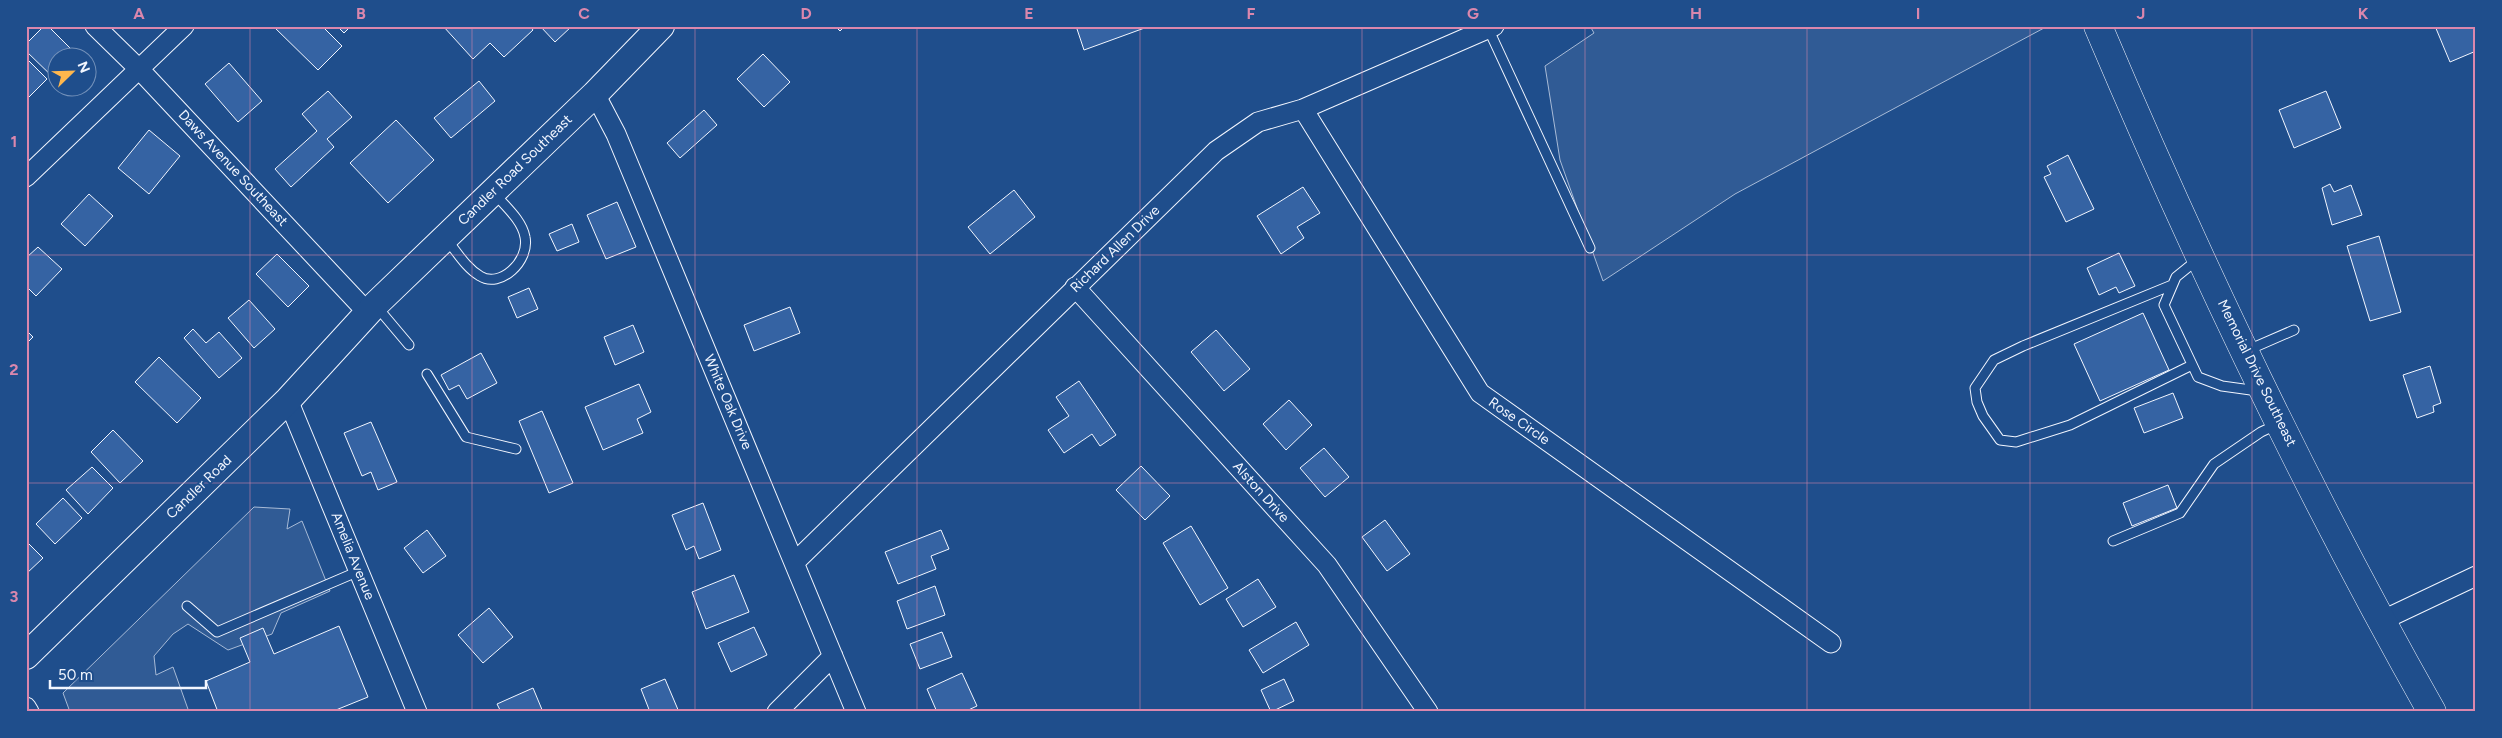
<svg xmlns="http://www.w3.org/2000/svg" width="2502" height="738" viewBox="0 0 2502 738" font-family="Figtree,sans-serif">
<rect width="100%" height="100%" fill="#1f4e8c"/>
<path fill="#305b95" stroke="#a8bbd7" d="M1590 26H2044V28L1735 194 1603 281 1560 160 1545 66 1594 33Z
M254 507 290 509 287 529 302 521 330 591 281 613 272 634 228 650 188 624 173 634 154 656 156 675 173 667 189 712H70L63 693Z"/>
<path fill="#3563a3" stroke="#f2f6ff" d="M44 26H48L80 58H58V82L26 51V44Z
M273 26H322L342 46 318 70Z
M337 26H351L344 33Z
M443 26H530L533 30 504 57 490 43 473 59Z
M540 26H572L555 42Z
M835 26H845L840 31Z
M1076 26H1150L1084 50Z
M2435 26H2476V51L2450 62Z
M763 54 790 82 764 107 737 79Z
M28 60 47 79 26 100V61Z
M229 63 262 101 238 122 205 84Z
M479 81 495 101 451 138 434 118Z
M328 91 352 117 327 139 334 147 291 187 275 169 317 131 302 114Z
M2326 91 2341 128 2294 148 2279 110Z
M704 110 717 125 680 158 667 143Z
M396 120 434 160 388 203 350 163Z
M149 130 180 156 149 194 118 168Z
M2068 155 2094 209 2066 222 2044 177 2051 174 2047 166Z
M2330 184 2334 192 2351 185 2362 215 2332 225 2322 188Z
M1303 187 1320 213 1297 227 1304 238 1281 254 1257 216Z
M1014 190 1035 217 990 254 968 227Z
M89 194 113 216 85 246 61 224Z
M617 202 636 247 606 259 587 215Z
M572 224 579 242 557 251 549 234Z
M2379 236 2401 312 2370 321 2347 246Z
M38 247 62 269 36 296 26 286V258Z
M2119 253 2135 286 2119 293 2116 287 2099 295 2087 268Z
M277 254 309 286 288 307 256 274Z
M529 288 538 309 517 318 508 297Z
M249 300 275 329 254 348 228 318Z
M790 307 800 333 754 351 744 325Z
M2143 313 2169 370 2100 401 2074 344Z
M633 325 644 352 615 365 604 337Z
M193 329 206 343 219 332 242 358 219 378 184 338Z
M26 330 33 337 26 344Z
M1216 330 1250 369 1224 391 1191 352Z
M481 353 497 383 467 399 459 385 449 390 441 375Z
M159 357 201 398 177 423 135 382Z
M2430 366 2441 403 2433 406 2434 412 2417 418 2403 375Z
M1079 381 1116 435 1100 446 1092 434 1064 453 1048 430 1069 416 1056 397Z
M639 384 651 412 637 419 643 433 603 450 585 407Z
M2173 393 2183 418 2144 433 2134 408Z
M1289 400 1312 425 1286 450 1263 424Z
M542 411 573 483 549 493 519 421Z
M371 422 397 482 378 490 371 472 362 476 344 433Z
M113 430 143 461 120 483 91 452Z
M1324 448 1349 477 1325 497 1300 468Z
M1141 466 1170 496 1145 520 1116 490Z
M92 467 113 488 88 514 66 490Z
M2168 485 2177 508 2132 526 2123 503Z
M63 498 82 518 55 544 36 524Z
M703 503 721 550 699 559 694 546 686 550 672 515Z
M1385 520 1410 554 1387 571 1362 537Z
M1191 526 1228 588 1200 605 1163 543Z
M427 530 446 556 423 573 404 548Z
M941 530 949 549 931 556 936 569 898 584 885 552Z
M26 541 43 558 26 574Z
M734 575 749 612 706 629 692 592Z
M1258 579 1276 607 1243 627 1226 599Z
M935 586 945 615 907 629 897 601Z
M489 608 513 637 483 663 458 635Z
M1296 622 1309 645 1263 673 1249 650Z
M339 626 368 697 331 712H218L206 681 250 662 240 638 263 628 274 654Z
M754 627 767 655 731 672 718 643Z
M942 632 952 657 920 669 910 644Z
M962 673 977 706 964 712H937L927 689Z
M665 679 679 712H650L641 689Z
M1284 679 1294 701 1271 712 1261 690Z
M533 688 543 712H501L497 704Z"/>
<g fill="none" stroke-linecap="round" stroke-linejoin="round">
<g stroke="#f2f6ff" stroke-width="11">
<path id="lane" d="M1487 26 1590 248
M447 240C457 252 466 268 480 276 500 289 530 261 525 237 522 220 505 206 494 193
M2197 260 2176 277 2164 305 2198 377 2222 386 2258 391
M2172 285 2023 346 1994 360 1975 388 1977 402 1983 416 2000 440 2016 442 2070 425 2192 365
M377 307 409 345
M2248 350 2294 330
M427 374 466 437 516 449
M2113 541 2180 513 2214 464 2261 432 2278 424
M187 606 217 632 359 571"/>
</g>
<g stroke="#f2f6ff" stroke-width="21">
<path id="street" d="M95 26 140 70 367 312
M595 94 616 134 856 712
M1303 109 1480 393 1831 643
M26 177 184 26
M1075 287 1327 565 1428 712
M288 400 417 712
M795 562 1216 151 1258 122 1303 109 1494 26
M2381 621 2476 576
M26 707 29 712
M777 712 833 656"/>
</g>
<g stroke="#f2f6ff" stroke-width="28">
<path id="secondary" d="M26 656 288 400 375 305 595 94 661 26"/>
</g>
<g stroke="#f2f6ff" stroke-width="29">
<path id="primary" d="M2098 26C2197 260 2307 491 2432 712"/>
</g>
<use href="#lane" stroke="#1f4e8c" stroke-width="9"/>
<use href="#street" stroke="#1f4e8c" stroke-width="19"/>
<use href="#secondary" stroke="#1f4e8c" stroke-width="26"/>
<use href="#primary" stroke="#1f4e8c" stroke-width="28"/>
</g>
<path fill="none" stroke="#da87ad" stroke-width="1" stroke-opacity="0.55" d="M250 26V712M472 26V712M695 26V712M917 26V712M1140 26V712M1362 26V712M1585 26V712M1807 26V712M2030 26V712M2252 26V712M26 255H2476M26 483H2476"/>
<g text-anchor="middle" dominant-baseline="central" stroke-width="4" stroke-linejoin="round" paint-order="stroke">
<g font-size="14" fill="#f2f6ff" stroke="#1f4e8c">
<text transform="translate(233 168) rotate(47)">Daws Avenue Southeast</text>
<text transform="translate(515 170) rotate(-44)">Candler Road Southeast</text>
<text transform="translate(1115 249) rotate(-44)">Richard Allen Drive</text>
<text transform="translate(2257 373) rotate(64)">Memorial Drive Southeast</text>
<text transform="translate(728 402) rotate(67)">White Oak Drive</text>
<text transform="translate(1519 421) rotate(35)">Rose Circle</text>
<text transform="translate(199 487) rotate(-44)">Candler Road</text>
<text transform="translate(1261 492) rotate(48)">Alston Drive</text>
<text transform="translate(353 556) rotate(68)">Amelia Avenue</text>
</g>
</g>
<rect width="2502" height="738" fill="none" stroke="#1f4e8c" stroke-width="55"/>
<g transform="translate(72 72) rotate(67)"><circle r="24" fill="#1f4e8c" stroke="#7391ba"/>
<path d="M0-4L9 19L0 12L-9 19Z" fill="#ffb74d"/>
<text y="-8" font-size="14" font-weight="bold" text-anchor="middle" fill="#f2f6ff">N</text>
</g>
<path d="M50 680v8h156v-8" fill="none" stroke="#f2f6ff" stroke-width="2.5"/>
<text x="58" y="680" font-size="15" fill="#f2f6ff" stroke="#1f4e8c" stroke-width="4" paint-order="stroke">50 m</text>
<rect x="28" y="28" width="2446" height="682" fill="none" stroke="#da87ad" stroke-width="2"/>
<g font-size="16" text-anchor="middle" font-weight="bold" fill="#da87ad">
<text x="139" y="19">A</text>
<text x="361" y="19">B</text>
<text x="584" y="19">C</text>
<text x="806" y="19">D</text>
<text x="1029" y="19">E</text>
<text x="1251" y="19">F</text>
<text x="1473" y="19">G</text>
<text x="1696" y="19">H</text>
<text x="1918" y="19">I</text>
<text x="2141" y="19">J</text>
<text x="2363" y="19">K</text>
<text x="14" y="147">1</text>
<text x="14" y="375">2</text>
<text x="14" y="602">3</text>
</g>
</svg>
